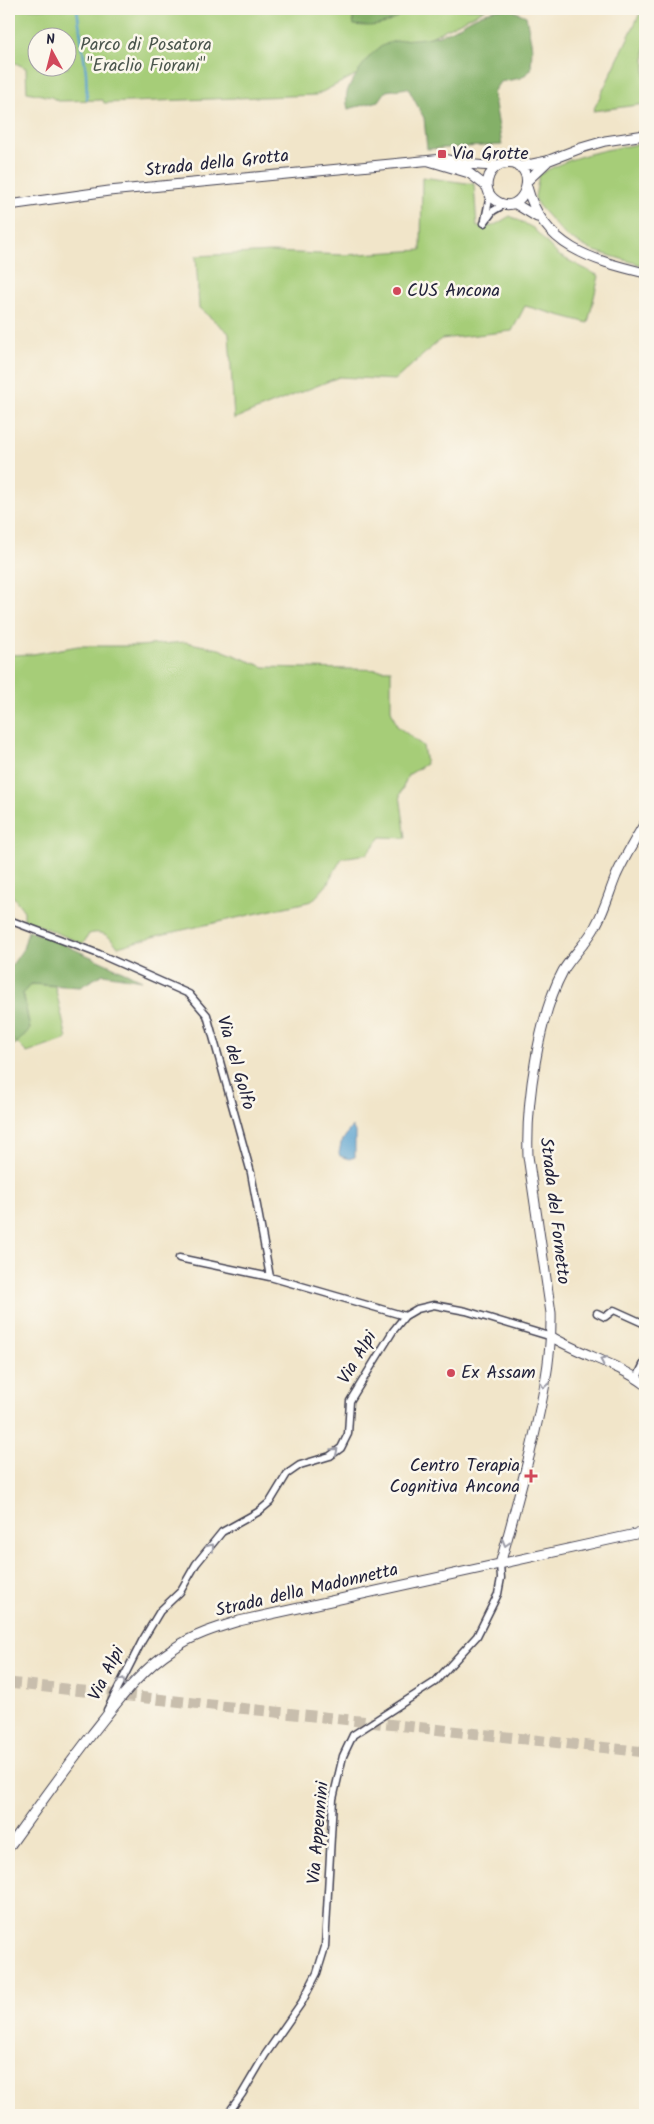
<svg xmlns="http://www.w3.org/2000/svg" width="654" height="2124" viewBox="0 0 654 2124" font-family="Kalam,sans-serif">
<rect width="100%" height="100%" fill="#fbf7ec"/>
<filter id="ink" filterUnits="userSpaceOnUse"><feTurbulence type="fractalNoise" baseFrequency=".02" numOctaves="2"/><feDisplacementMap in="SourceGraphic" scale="10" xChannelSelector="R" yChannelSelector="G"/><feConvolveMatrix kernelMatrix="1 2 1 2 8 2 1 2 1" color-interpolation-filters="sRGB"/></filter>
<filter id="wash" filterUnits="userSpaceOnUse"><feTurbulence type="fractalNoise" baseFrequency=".0096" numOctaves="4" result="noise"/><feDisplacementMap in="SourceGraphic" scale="20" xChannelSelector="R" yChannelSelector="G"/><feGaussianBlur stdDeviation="1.12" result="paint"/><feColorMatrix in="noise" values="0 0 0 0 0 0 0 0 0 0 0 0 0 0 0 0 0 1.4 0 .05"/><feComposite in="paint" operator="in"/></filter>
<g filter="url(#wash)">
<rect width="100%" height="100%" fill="#f1e5c9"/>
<path fill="#a6cd78" stroke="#64785a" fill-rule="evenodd" d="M9 9H486L316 95 104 103 103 100 58 101 51 97 27 92 26 68 9 60ZM38 38H68V68H38Z
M642 9H645V104L593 111Z
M645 143V266L591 250 566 236 538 205 535 197 539 175C571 155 608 149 645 143Z
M422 177 474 184 477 227 493 226 510 216 533 228 558 255 599 276 588 323 525 306 512 331 441 339 395 380 339 377 234 419 229 333 199 308 196 256 272 252 345 255 421 250Z
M185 642 219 649 264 667 391 670V710L397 726 423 746 426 764 408 775 400 795 406 838 381 837 367 854 342 858 326 886 312 901 156 936 118 947C110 936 103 930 89 934L83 944 24 919V911L9 891V655L33 654 78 646H139Z
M31 984 55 986 67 1039 27 1053 17 1043 9 1048V1036L17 1042 30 1029 23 992Z"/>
<path fill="#84b068" stroke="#536952" d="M351 9H408C392 24 376 28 354 25Z
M497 9H509L526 16 532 47 531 70 521 78 500 82 493 92 502 145 427 149 424 118 408 88 386 91 379 101 348 109C344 92 348 88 357 74 386 25 407 48 448 32 458 28 466 21 475 17 482 14 490 11 497 9Z
M28 931 45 936 142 980 103 974 80 987 31 984 23 993 30 1029 17 1043 9 1036V964L12 965 23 949Z"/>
<path fill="#58a1cf" stroke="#3d6285" d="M352 1126 355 1132V1157L349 1159 340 1156 339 1153 341 1143Z"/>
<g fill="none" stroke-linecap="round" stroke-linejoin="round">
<path stroke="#58a1cf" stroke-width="2.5" d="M77 9 86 72 87 99"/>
</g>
</g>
<g filter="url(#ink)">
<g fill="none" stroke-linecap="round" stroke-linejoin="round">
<path stroke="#c8bead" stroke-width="11" stroke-dasharray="11 5.5" stroke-linecap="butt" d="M9 1683 645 1752"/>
<g stroke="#413f50" stroke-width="9">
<path id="street" d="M485 220 490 195
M484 223 493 211 505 204
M9 920 99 954 189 994 207 1015 251 1173 270 1277
M179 1258 270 1277 405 1316
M597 1313 605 1317 614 1310 645 1324
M637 1378 645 1361
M107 1710 142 1641 160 1611 180 1592 196 1564 222 1532 258 1512 270 1502 287 1474 300 1465 330 1456 341 1448 348 1434 350 1401 393 1331 405 1316 417 1309 434 1305 466 1311 552 1337
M227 2115 242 2094 265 2055 302 2002 317 1973 325 1947 333 1799 343 1756 353 1735 435 1682 477 1636 498 1594 501 1578 500 1564"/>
</g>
<g stroke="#413f50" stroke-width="11">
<path id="secondary" d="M429 161 469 173 487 187
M518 167 547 161 581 148 605 141 645 135
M527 181 547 162
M527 187C543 247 592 260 645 273
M514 203 537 217
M9 205 109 191 443 159C463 163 482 168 503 164 544 157 525 224 494 199 482 189 487 171 500 165
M552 1337C582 1355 616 1363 645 1384
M500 1564C511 1527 520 1490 530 1453 541 1407 552 1360 551 1313L528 1156C526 1104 538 1017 563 971 572 955 588 942 596 925 605 909 609 893 616 876 624 858 635 840 645 823
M9 1847C36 1809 64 1771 92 1734 116 1704 140 1670 173 1649 193 1635 216 1628 239 1621L645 1532"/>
</g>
<use href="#street" stroke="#fff" stroke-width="6"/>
<use href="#secondary" stroke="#fff" stroke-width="9"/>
</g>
<defs><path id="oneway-chevron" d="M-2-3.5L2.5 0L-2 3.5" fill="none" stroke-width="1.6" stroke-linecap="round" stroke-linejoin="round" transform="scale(1.25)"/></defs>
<g stroke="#9c9ca7">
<use href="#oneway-chevron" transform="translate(603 1360) rotate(-155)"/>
<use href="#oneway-chevron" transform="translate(544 1385) rotate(99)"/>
<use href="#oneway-chevron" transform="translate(335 1451) rotate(-40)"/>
<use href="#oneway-chevron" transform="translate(506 1543) rotate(106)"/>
<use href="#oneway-chevron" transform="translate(211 1547) rotate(-51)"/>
<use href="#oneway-chevron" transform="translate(122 1681) rotate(-63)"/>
</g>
</g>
<g fill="#d1495b" stroke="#fbf7ec" stroke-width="2">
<rect x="437" y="149" width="10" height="10" rx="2.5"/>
<circle cx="397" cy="291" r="5"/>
<circle cx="451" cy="1373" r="5"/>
<path d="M528.5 1468.5h5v5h5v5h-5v5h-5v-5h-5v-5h5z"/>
</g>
<g text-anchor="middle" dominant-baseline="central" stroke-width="5" stroke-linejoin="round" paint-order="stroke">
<g font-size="18" fill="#4a554d" stroke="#fbf7ec">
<text x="146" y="45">Parco di Posatora<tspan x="146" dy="21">"Eraclio Fiorani"</tspan></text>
</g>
<g font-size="18" fill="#22223b" stroke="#fbf7ec" text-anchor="start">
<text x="452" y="154">Via Grotte</text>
<text x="407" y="291">CUS Ancona</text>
<text x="461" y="1373">Ex Assam</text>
<text x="520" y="1466" text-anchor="end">Centro Terapia<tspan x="520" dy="21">Cognitiva Ancona</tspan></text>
</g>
<g font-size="18" fill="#22223b" stroke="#fbf7ec">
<text transform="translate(217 164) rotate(-6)">Strada della Grotta</text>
<text transform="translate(235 1063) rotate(74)">Via del Golfo</text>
<text transform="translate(554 1211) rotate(83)">Strada del Fornetto</text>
<text transform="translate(358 1358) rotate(-59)">Via Alpi</text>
<text transform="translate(307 1591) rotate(-13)">Strada della Madonnetta</text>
<text transform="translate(107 1674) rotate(-63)">Via Alpi</text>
<text transform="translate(319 1833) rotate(-85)">Via Appennini</text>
</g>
</g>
<rect width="654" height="2124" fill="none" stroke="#fbf7ec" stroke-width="30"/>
<g transform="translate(52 52) rotate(353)"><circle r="24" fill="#fbf7ec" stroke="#a4a2a5"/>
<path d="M0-4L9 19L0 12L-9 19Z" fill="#d1495b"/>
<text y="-8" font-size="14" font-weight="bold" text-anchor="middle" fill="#22223b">N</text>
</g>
</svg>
